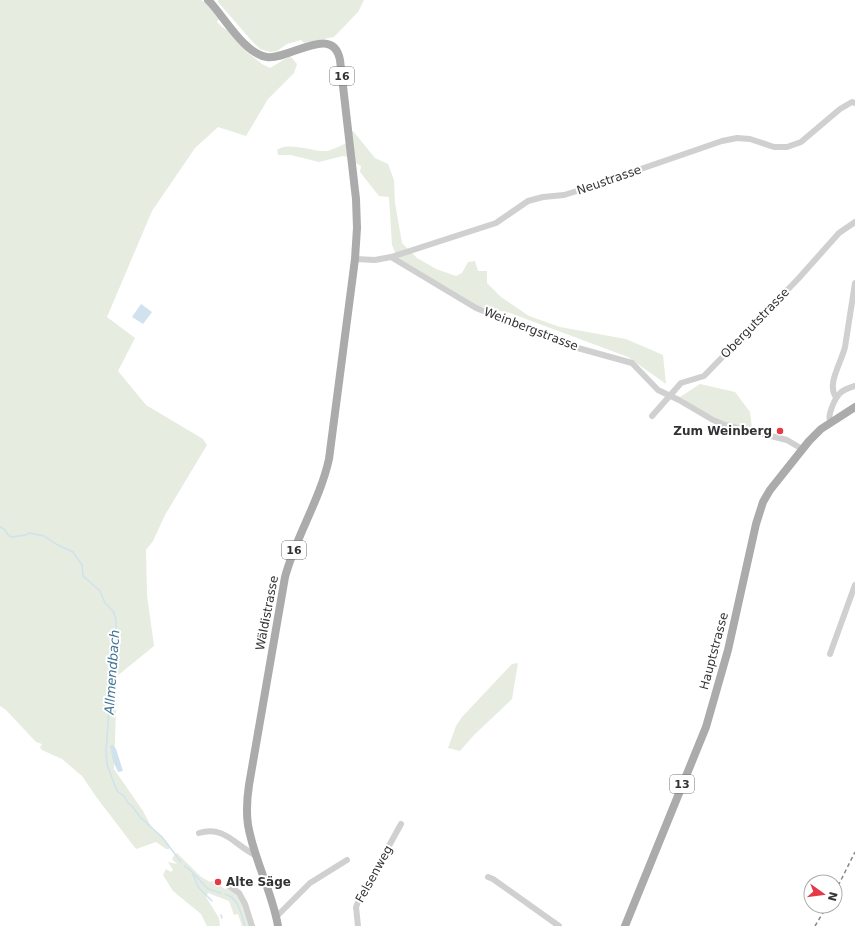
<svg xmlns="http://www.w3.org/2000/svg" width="855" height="926" viewBox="0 0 855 926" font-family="'DejaVu Sans',sans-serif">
<rect width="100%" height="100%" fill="#fff"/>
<path fill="#e6ecdf" d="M0 0H201L206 3 219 19 217 22 222 27 230 32 247 52 262 64 270 68 290 56 297 64 294 73 268 99 246 136 218 127 195 148 152 211 107 317 135 338 118 371 146 405 203 439 207 445 165 515 153 541 146 550 147 595 154 646 117 676 114 769 143 811 152 828 162 836 170 846 169 849H166L156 842 136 849 97 798 82 776 62 759 42 750 40 747 42 744 36 742 6 710 0 706Z
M218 0H364L358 12 334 37 304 43 301 40 287 44 277 51 270 52 260 49 251 40 218 2Z
M353 131 375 158 388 164 394 180 395 203 402 243 417 258 436 269 456 276 462 273 468 262 475 261 478 271H487V283L501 297 529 316 560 327 626 339 663 355 666 384 628 357 510 313 477 306 398 259 392 245 389 197 379 196 360 172 361 166 354 162 351 132Z
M347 143 349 157 343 156 319 162 291 155H278L277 150C287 141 314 152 327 151 333 150 341 145 347 143Z
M700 384 735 392 750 412 752 428 731 424 710 417 680 397Z
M518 663 512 699 474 735 460 751 448 748 456 726 462 717 512 664Z
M177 853 201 877 210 882 212 881 225 889 229 888C243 900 245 909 250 926H242L238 914 234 915 229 901 208 893 206 897 219 918 220 926H207L201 914 173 891 163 875 166 869 171 872 173 870 168 862 177 864 172 859 175 854Z"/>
<path fill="#cfe2ee" d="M141 304 152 312 143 324 132 317Z
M113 745 116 749 123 771 118 772 113 761 110 746Z"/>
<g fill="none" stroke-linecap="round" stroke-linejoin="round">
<path stroke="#cfe2ee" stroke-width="1.5" d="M0 527 4 529 9 536 13 537 25 535 30 533 44 536 56 544 69 550 73 552 82 565 83 576 100 591 105 603 113 611 116 619V630L112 649 111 683 106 751 107 764 112 778 117 791 124 796 128 803 132 806 140 817 162 837 181 862
M184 866 189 869 208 889 221 893
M193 875 199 888 212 901
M225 894C239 898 241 914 245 926
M221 915 222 918"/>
<path stroke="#d0d0d0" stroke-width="6" d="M391 257 476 308 567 345 632 363 658 390 679 400 713 420 725 425 787 440 802 449
M355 259 375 260 391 257 496 223 528 201 543 197 564 195 580 190 722 141 737 138 750 139 774 147H787L801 142 840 109 852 102 855 103
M836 397C826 385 842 361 845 347L855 283
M652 416 681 383 704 376 798 279 839 233 855 222
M831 423C828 417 830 413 832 407 837 394 841 390 855 386
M830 654 855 585
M199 833C225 825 235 846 257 856
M488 877 493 879 559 926
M228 885 239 893 245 904 252 926
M276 917 310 883 347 860
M358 926 356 907 358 902 401 824"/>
<path stroke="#ababab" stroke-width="8" d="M208 0C224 16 244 54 267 57 290 60 333 23 340 60L356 199 357 228 355 259 329 459C320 500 296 536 285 577L249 785C247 798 246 811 248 825 254 860 272 891 278 926
M625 926 706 727 728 650 756 524 763 502 770 490 809 441 821 429 855 407"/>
<path stroke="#888" stroke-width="1.5" stroke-dasharray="4 3" stroke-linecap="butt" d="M835 892 855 852
M815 926 827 906"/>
</g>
<g fill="#e63946" stroke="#fff" stroke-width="1.5">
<circle cx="780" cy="431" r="4"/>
<circle cx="218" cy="882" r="4"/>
</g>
<g text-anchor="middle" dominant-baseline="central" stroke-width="4" stroke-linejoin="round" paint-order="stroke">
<g fill="#fff" stroke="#707070" stroke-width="1">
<rect x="330" y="67" width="24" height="18" rx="3"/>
<rect x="282" y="541" width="24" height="18" rx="3"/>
<rect x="670" y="775" width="24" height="18" rx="3"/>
</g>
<g font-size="11" font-weight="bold" fill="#333">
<text x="342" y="76">16</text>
<text x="294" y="550">16</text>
<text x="682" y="784">13</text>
</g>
<g font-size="12" fill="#333" stroke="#fff">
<text transform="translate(609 180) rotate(-19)">Neustrasse</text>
<text transform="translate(755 323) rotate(-46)">Obergutstrasse</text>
<text transform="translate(531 329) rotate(21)">Weinbergstrasse</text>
<text transform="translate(267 613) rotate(-79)">Wäldistrasse</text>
<text transform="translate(714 651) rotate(-75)">Hauptstrasse</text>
<text transform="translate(374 874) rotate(-61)">Felsenweg</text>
</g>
<g font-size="12" font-weight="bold" fill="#333" stroke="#fff" text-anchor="end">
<text x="772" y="431">Zum Weinberg</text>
<text x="226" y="882" text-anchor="start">Alte Säge</text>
</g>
<g font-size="13" font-style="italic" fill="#3f7597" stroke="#fff">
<text transform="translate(112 672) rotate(-86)">Allmendbach</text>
</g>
</g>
<g transform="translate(823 894) rotate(104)"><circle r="19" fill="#ffffff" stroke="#adadad"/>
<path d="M0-3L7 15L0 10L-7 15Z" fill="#e63946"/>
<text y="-6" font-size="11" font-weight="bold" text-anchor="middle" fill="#333333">N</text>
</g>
</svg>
